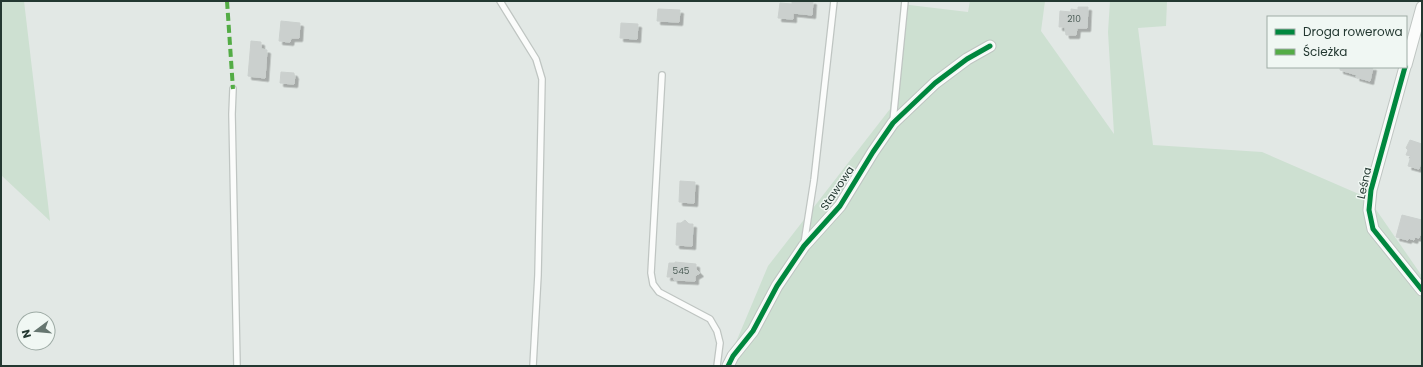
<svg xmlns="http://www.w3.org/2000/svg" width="1423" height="367" viewBox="0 0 1423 367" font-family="Poppins,sans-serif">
<defs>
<filter id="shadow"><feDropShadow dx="3.5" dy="3.5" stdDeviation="0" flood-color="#0004"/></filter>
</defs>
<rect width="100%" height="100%" fill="#e2e8e5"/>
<path fill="#cde0d1" d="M1 1H24L50 221 1 175Z
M970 1H1045L1041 31 1114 134 1108 32 1110 1H1167L1166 26 1138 28 1153 145 1262 152 1368 198 1422 276V366H726L768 266 890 109 901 4 968 12Z"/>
<path fill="#cbd0ce" stroke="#cbd0ce" filter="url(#shadow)" d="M794 1H813L812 15 793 13V19L778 18 780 3 792 4V2Z
M1078 7H1088L1087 28H1077L1076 35H1066L1065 27H1059L1060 11 1071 12V9L1078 10Z
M658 9 680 10 679 22 657 21Z
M281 21 300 23 299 38H291L290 42 279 41Z
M621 23 638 24 637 39 620 38Z
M251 41 261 42V49L267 50 265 78 248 76Z
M1340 67H1373L1370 81 1356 77 1357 75 1340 70Z
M281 72 294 73V75H295L294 84 280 83Z
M1410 140 1422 144V158L1419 169 1408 166 1411 156 1406 155 1408 150 1406 148Z
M680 181 695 182 694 203 679 202Z
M1402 215 1422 220V235H1420L1419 238 1415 237 1414 240 1408 238V240L1396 237Z
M685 220 689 224H693L692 246 676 245 677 223H681Z
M675 262 696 264V269L700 273 695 276V281L674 280V277H667L669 263H675Z"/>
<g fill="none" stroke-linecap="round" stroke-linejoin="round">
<g stroke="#bfc5c2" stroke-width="8">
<path id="lane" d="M500 1 536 59 542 79 538 275 533 366
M662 75 651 273 653 284 659 292 710 319 717 331 720 343 717 366
M233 89 232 114 237 366
M893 121 905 1
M804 244 814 180 834 1"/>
</g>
<g stroke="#bfc5c2" stroke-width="13">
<path id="street" d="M1406 65 1422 7
M1405 67 1371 190 1369 210 1373 229 1422 290
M728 366 733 356 753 331 777 286 804 246 840 206 873 152 893 123 935 83 967 59 990 46"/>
</g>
<use href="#lane" stroke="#fbfcfb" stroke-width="5.5"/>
<use href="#street" stroke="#fbfcfb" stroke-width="11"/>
<path stroke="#53ac45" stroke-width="4" stroke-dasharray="8 4" stroke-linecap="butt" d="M227 1 233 89"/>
<g stroke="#f0f7f3" stroke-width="8">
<path id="cycleway" d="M1405 67 1371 190 1369 210 1373 229 1422 290
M728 366 733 356 753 331 777 286 804 246 840 206 873 152 893 123 935 83 967 59 990 46"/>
</g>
<use href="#cycleway" stroke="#00873e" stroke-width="5"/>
</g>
<g text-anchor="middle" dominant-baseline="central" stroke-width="3" stroke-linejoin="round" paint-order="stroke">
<g font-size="9" fill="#4e5f59">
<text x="1074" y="19">210</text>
<text x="681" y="271">545</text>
</g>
<g font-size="11" fill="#233831" stroke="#f0f7f3">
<text transform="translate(1364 183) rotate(-78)">Leśna</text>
<text transform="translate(837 188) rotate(-56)">Stawowa</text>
</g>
</g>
<rect width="1423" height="367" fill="none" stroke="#233831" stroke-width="4"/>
<rect x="1267" y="16" width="140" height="52" fill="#f0f7f3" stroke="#9eaba5"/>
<rect x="1275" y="29" width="20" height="6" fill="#00873e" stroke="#9eaba5"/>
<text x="1303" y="36" font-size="12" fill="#233831">Droga rowerowa</text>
<rect x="1275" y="49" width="20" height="6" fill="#53ac45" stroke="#9eaba5"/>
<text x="1303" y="56" font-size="12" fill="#233831">Ścieżka</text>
<g transform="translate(36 331) rotate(254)"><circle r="19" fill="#f0f7f3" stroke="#9eaba5"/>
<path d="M0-3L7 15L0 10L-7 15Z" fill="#667670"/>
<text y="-6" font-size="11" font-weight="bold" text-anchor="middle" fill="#233831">N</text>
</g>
</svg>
